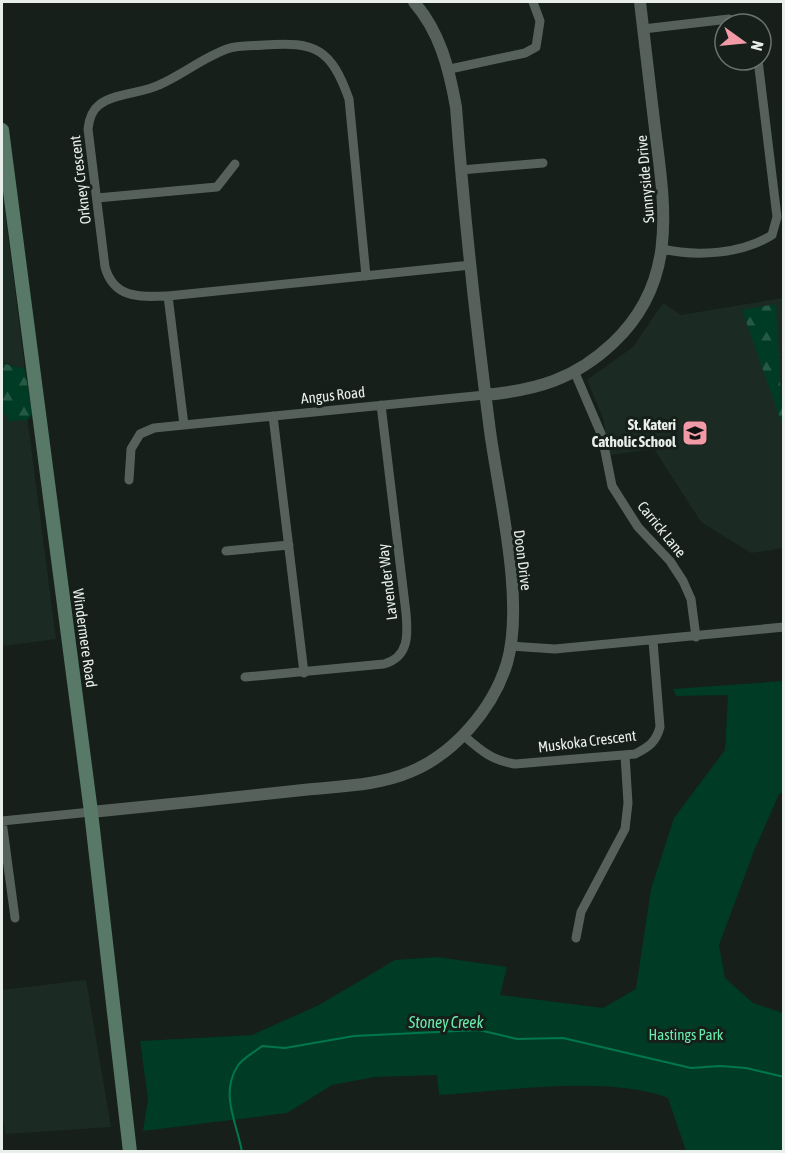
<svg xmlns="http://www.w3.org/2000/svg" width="785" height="1153" viewBox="0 0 785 1153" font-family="'Asap Condensed',sans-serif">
<defs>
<pattern id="forest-firs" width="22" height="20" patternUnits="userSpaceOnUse" patternTransform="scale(1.5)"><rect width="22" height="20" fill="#003b25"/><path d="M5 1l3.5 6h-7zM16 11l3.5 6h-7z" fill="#255845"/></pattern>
</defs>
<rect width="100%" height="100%" fill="#161f1a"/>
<path fill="#1b2b23" d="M2 197H3L25 369 2 362Z
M783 298V548L751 553 701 522 654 449 610 455 603 418 587 380 633 347 663 303 681 315Z
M26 408 56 639 2 646V412Z
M86 980 111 1127 5 1134 2 1109V990Z"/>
<path fill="#003b25" d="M783 681V792L779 794 754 851 719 945 725 978 753 1003 783 1013V1151H686L668 1098C609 1075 503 1091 439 1095L437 1075 375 1077 332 1085 287 1113 143 1131 148 1099 140 1041 252 1035 319 1005 395 960 437 957 507 967 500 995 603 1008 636 989 651 889 674 818 725 750 728 695 676 696 673 689Z"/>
<path fill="url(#forest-firs)" d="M776 304 781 402 783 404V427L742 310Z
M2 363 25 369 32 414 28 420 8 421 7 415 2 413Z"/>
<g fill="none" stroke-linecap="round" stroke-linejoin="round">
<path stroke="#00774e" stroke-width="2" d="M242 1152C237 1123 220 1095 237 1067 241 1059 255 1052 262 1046L285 1048 354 1036 479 1030 517 1039 563 1038 691 1068 720 1066 746 1068 784 1077"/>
<path stroke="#55615a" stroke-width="9" d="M643 29 729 19 743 24
M450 69 525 53 536 47 540 21 533 2
M461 170 543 163
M97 198 217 187 235 164
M662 249C697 257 742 254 772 235L777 217 758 60
M366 276 349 99C331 49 316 41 264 45 253 46 238 45 227 49 204 57 182 75 159 85 140 94 114 93 99 105 91 111 89 120 88 129L105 267C114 299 140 297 168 296L471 265
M168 296 184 425
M575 373 602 436 612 486 638 527 670 561 683 581 691 599 696 637
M273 416 304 673
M129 480 131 449 140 434 154 428 485 395
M226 551 289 545
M510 646 555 649 784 627
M245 677 384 664C409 657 408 635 406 613L381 405
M463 735C479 749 492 761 515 764L635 754C649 747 656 742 660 727L653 641
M15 918 2 821 91 812
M576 938 581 912 625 829 628 803 625 755"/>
<path stroke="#55615a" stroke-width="12" d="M485 395C537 390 575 379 613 343 678 282 665 208 655 129 650 86 645 44 640 2
M91 812C162 805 232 798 303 790 338 786 377 786 410 772 454 754 493 709 507 663 525 601 499 497 490 431 476 324 464 215 456 107 449 68 440 32 414 2"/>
<path stroke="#597968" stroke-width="14" d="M2 130 91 812 130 1152"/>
</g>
<defs>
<g id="school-square" transform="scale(1.35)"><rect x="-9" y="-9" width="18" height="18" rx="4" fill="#f39aa7" stroke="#161f1a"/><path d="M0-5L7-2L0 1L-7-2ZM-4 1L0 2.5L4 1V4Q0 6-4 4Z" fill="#111"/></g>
</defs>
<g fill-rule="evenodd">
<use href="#school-square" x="695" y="433"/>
</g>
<g text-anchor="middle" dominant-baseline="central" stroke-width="6" stroke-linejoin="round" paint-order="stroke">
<g font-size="15" fill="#e8efeb" stroke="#161f1a">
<text transform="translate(645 179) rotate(-95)">Sunnyside Drive</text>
<text transform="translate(80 180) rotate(-97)">Orkney Crescent</text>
<text transform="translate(333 395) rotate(-6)">Angus Road</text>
<text transform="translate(662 529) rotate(51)">Carrick Lane</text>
<text transform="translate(523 560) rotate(83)">Doon Drive</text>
<text transform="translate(387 582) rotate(-97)">Lavender Way</text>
<text transform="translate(85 638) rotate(82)">Windermere Road</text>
<text transform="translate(587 741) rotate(-7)">Muskoka Crescent</text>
</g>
<g font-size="15" font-weight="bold" fill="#e8efeb" stroke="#161f1a" text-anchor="end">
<text x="676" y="424">St. Kateri<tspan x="676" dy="17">Catholic School</tspan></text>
</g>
<g font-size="15" fill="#6beaae" stroke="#161f1a">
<text x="686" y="1034">Hastings Park</text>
</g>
<g font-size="16" font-style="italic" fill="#6cebaf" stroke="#161f1a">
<text x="446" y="1022">Stoney Creek</text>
</g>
</g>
<rect width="785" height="1153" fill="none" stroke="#e8efeb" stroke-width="6"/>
<g transform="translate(743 42) rotate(105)"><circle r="28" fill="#161f1a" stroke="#6a726e" stroke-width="1.5"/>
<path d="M0-4.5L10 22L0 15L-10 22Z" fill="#f39aa7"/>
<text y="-9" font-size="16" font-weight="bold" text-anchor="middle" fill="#e8efeb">N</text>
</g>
</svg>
